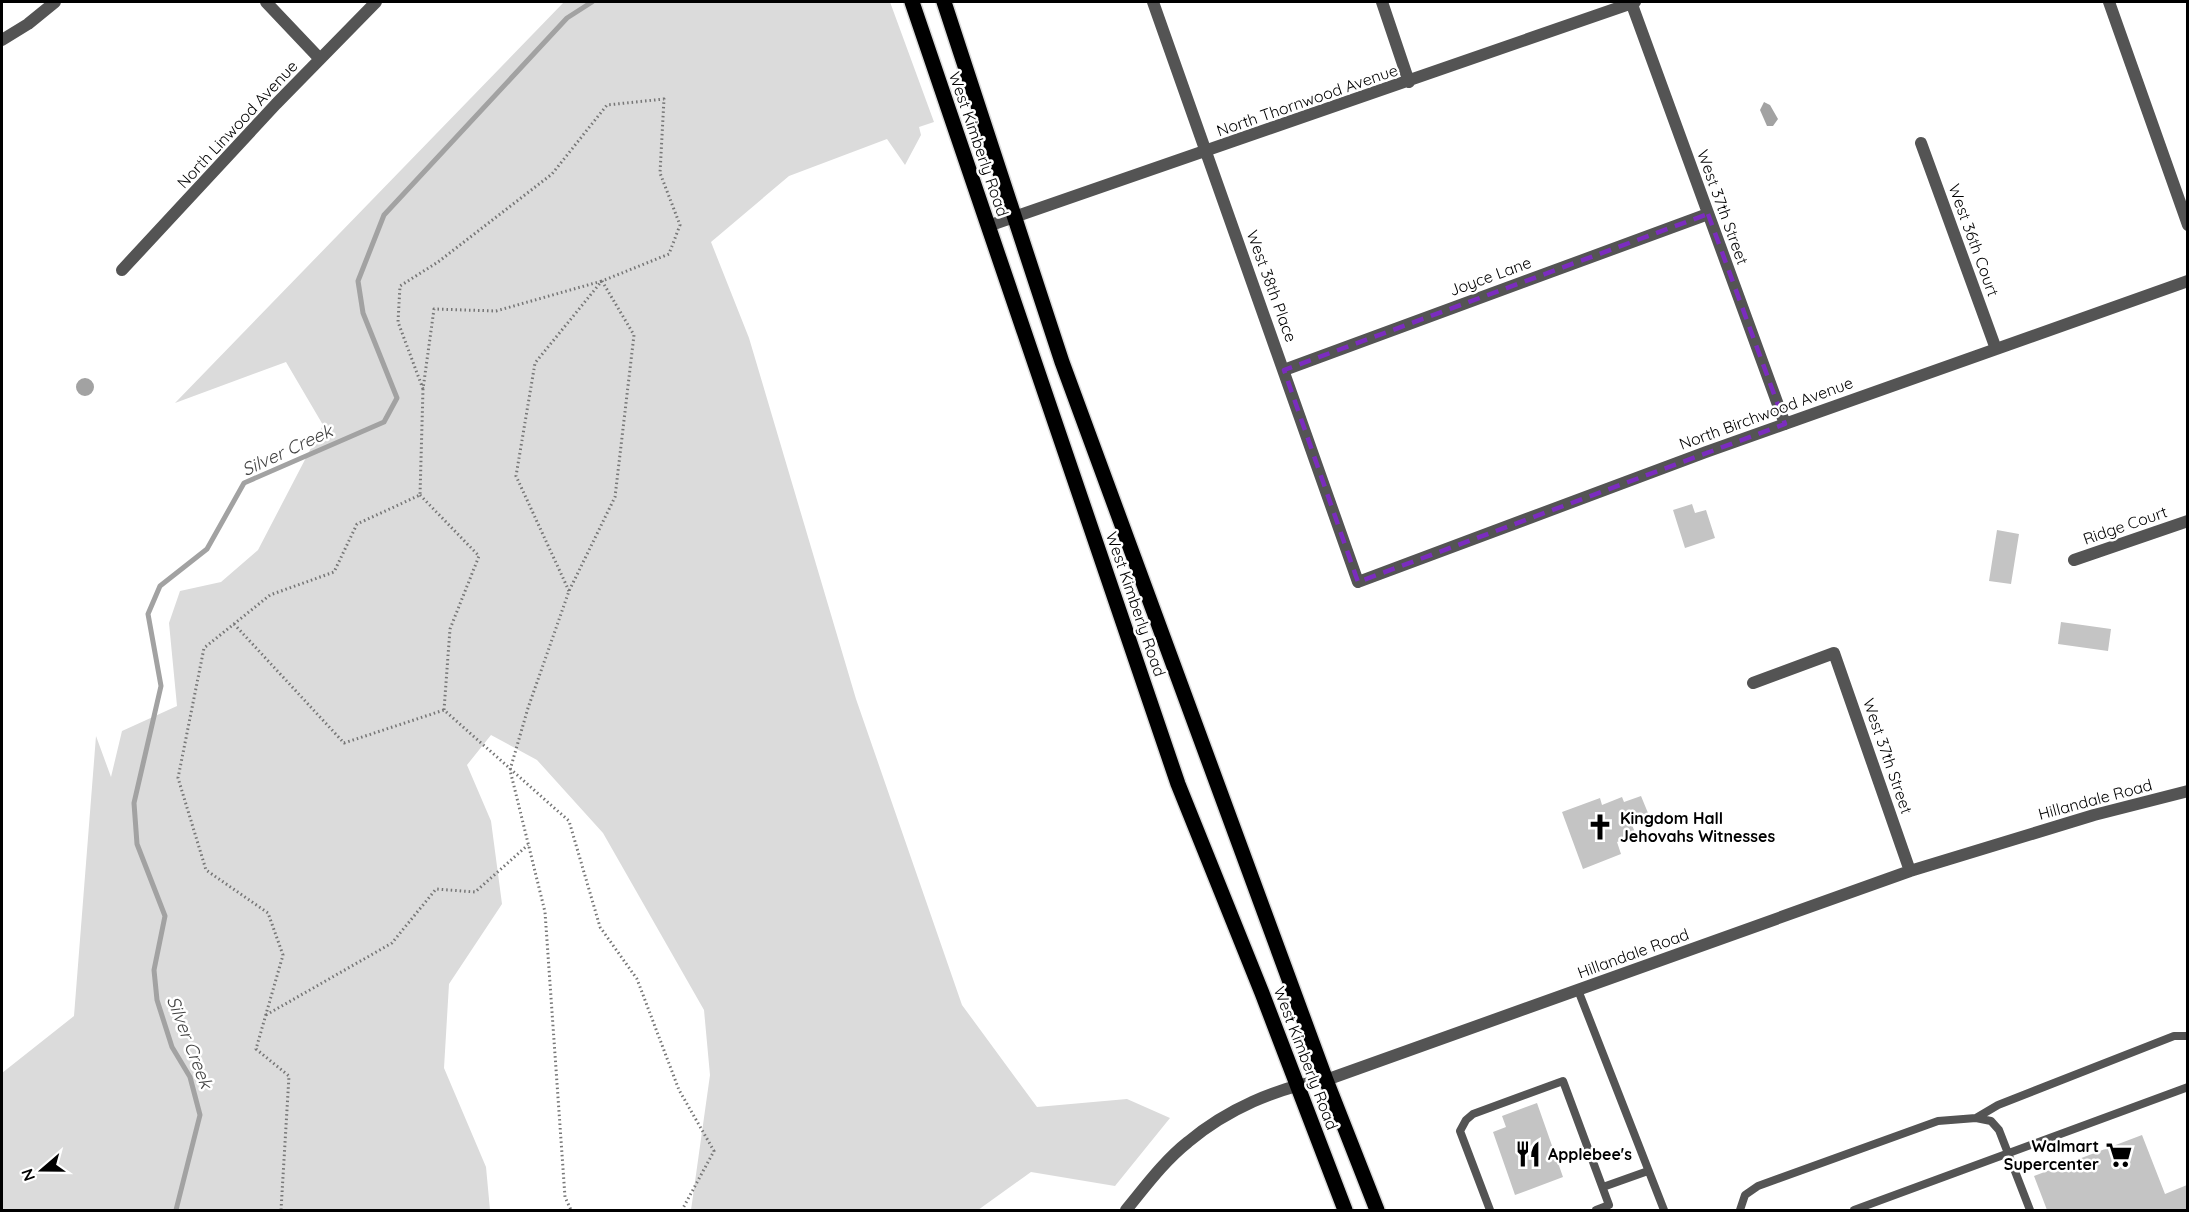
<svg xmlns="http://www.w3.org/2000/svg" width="2189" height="1212" viewBox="0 0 2189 1212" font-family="Quicksand,sans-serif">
<rect width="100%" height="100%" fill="#fff"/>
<path fill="#dbdbdb" d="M564 2H890L934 122 919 127 921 135 905 165 887 139 789 176 711 242 749 338 856 699 962 1005 1037 1107 1127 1099 1170 1118 1115 1186 1031 1172 978 1210H691L710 1075 704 1010 603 833 537 760 491 735 467 765 491 821 502 904 449 984 444 1068 486 1167 490 1210H2V1073L74 1016 96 736 111 777 122 731 177 706 169 623 180 591 221 582 258 550 323 425 286 362 175 403Z"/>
<path fill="#a2a2a2" d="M1764 102 1770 105 1778 119 1773 126H1767L1760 110Z
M76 387a9 9 0 1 1 18 0a9 9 0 1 1-18 0Z"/>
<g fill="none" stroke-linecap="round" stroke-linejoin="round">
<path stroke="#a2a2a2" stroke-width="5" d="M176 1210 200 1115 190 1077 172 1047 157 1000 154 970 165 916 137 844 134 803 161 686 148 614 160 586 207 549 244 483 384 422 397 398 363 313 358 281 384 215 567 18 592 2"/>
</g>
<path fill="#c4c4c4" d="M1692 504 1695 513 1706 510 1715 538 1685 548 1673 510Z
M1997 530 2019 534 2011 584 1989 581Z
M2061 622 2111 629 2108 651 2058 644Z
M1641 796 1648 813 1630 820 1636 835 1617 842 1621 854 1583 869 1562 812 1600 798 1602 805 1622 797 1624 802Z
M1537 1103 1563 1177 1515 1195 1493 1132 1506 1127 1502 1116Z
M2142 1135 2165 1194 2187 1185V1210H2047L2034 1176Z"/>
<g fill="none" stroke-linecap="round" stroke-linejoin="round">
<g stroke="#dbdbdb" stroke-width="18">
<path id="primary" d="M912 2 1178 784 1262 993 1345 1210
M944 2 1062 362 1326 1080 1377 1210"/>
</g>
<path stroke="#767676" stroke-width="3" stroke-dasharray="1.5 3" stroke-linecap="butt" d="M423 389 398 322 400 286 438 262 552 174 607 105 664 99 660 173 680 225 669 254 602 281 634 335 615 497 569 591 528 708 510 770 545 912 565 1197 571 1210
M420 495 479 556 450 629 444 710 569 821 600 927 637 979 679 1090 714 1151 682 1210
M569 591 516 476 535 363 601 282
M234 624 344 743 444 710
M266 1015 392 943 436 889 475 892 528 845
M281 1210 289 1076 256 1049 283 955 268 913 206 870 178 778 204 648 270 595 334 572 357 524 420 495 423 389 434 309 496 311 602 281"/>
<path stroke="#545454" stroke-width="8" d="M1578 990 1664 1210
M1976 1118 1998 1105 2174 1036H2188
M1603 1187 1648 1171
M1490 1210 1460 1131 1466 1120 1473 1114 1563 1081 1609 1205 1596 1210
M1740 1210 1745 1195 1758 1186 1938 1121 1976 1118 1991 1121 1999 1130 2030 1210
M1854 1210 2188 1087"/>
<path stroke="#545454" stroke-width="12" d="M266 2 320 59
M1153 2 1358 582 1706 452 2188 281
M1382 2 1409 82
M1631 2 1785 424
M2109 2 2188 225
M2 40 28 24 55 2
M1921 143 1996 349
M988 226 1635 2
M122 270 276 104 376 2
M1284 370 1708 214
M2074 560 2188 521
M1753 683 1834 653 1910 871
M1126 1210C1145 1187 1164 1161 1188 1142 1226 1110 1277 1087 1326 1080L1910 871 2094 815 2188 791"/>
<use href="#primary" stroke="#000" stroke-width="15"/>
</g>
<path fill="none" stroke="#7b2cbf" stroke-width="4.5" stroke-dasharray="12 8" stroke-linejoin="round" d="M1708 214 1785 424 1358 582 1284 370Z"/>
<defs>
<g id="church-bare" transform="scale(2.07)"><path d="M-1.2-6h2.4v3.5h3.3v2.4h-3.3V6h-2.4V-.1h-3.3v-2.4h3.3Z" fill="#000" stroke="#fff" stroke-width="2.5" paint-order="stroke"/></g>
<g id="restaurant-bare" transform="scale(2.07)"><path d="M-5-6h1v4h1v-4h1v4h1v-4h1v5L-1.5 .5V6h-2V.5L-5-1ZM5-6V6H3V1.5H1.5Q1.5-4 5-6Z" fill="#000" stroke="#fff" stroke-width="2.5" paint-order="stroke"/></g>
<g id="supermarket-bare" transform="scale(2.07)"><path d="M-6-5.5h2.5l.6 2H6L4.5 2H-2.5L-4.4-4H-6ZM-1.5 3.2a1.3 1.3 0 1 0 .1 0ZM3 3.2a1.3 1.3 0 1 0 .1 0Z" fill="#000" stroke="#fff" stroke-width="2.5" paint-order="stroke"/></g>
</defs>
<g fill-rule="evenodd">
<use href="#church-bare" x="1600" y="827"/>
<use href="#restaurant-bare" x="1528" y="1154"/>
<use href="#supermarket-bare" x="2119" y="1155"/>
</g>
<g text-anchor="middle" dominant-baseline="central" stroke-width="5" stroke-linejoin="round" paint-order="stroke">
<g font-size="16" fill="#000" stroke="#fff">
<text transform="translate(1307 100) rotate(-19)">North Thornwood Avenue</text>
<text transform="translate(237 124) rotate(-47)">North Linwood Avenue</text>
<text transform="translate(979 144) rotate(71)">West Kimberly Road</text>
<text transform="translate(1723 207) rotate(70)">West 37th Street</text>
<text transform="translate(1974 240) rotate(70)">West 36th Court</text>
<text transform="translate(1490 276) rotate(-20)">Joyce Lane</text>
<text transform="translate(1272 286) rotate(70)">West 38th Place</text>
<text transform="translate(1766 413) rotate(-20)">North Birchwood Avenue</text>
<text transform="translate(2125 525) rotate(-19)">Ridge Court</text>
<text transform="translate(1136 604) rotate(71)">West Kimberly Road</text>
<text transform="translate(1888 756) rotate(71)">West 37th Street</text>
<text transform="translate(2095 799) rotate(-15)">Hillandale Road</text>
<text transform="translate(1633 953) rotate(-20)">Hillandale Road</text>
<text transform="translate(1306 1058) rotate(69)">West Kimberly Road</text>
</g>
<g font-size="16" font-weight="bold" fill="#000" stroke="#fff" text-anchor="start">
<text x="1620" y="818">Kingdom Hall<tspan x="1620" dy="18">Jehovahs Witnesses</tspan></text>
<text x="2099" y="1146" text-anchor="end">Walmart<tspan x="2099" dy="18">Supercenter</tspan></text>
<text x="1548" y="1154">Applebee's</text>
</g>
<g font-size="18" font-style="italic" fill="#434343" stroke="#fff">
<text transform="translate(287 450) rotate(-25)">Silver Creek</text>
<text transform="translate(190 1042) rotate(69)">Silver Creek</text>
</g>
</g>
<rect width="2189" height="1212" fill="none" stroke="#000000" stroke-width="6"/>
<g transform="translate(42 1170) rotate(250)" stroke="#ffffff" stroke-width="4.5" paint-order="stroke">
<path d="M0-4.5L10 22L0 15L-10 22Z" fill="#000000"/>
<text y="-9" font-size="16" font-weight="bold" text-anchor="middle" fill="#000000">N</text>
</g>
</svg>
